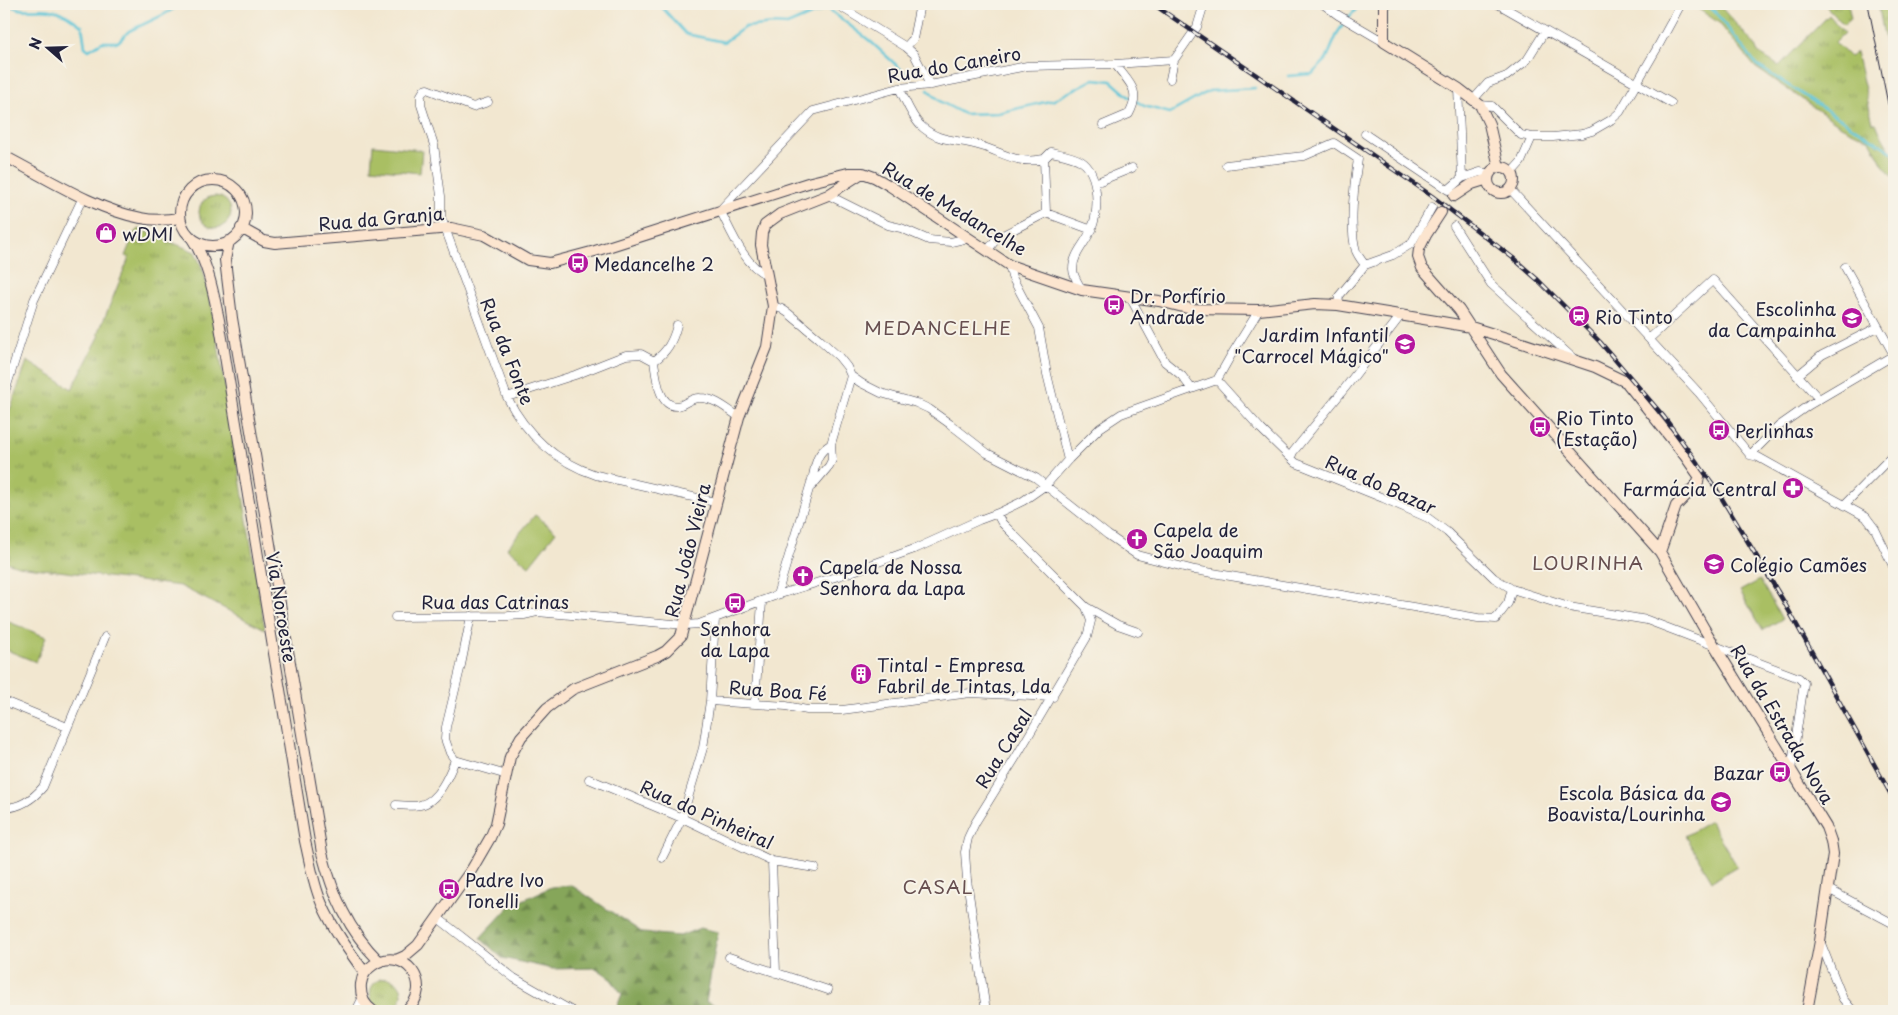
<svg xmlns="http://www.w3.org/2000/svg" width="1898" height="1015" viewBox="0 0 1898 1015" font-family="'Playpen Sans',sans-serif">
<defs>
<pattern id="grass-tufts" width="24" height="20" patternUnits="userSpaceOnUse" patternTransform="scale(1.25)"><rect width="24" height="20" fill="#a9bf64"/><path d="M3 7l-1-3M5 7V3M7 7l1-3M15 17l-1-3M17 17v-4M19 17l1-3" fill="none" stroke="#899b54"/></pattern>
<pattern id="forest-firs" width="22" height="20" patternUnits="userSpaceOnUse" patternTransform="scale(1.25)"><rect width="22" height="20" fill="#86a65a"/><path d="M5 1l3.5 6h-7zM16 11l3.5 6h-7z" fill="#6d874c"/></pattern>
</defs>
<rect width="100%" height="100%" fill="#f7f3e8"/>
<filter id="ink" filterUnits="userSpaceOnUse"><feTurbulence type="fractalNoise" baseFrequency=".02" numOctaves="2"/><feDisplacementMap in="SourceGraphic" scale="10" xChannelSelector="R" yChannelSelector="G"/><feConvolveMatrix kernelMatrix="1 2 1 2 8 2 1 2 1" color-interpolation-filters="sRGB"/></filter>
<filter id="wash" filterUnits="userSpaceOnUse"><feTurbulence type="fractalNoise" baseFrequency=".0096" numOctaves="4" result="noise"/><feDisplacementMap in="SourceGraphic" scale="20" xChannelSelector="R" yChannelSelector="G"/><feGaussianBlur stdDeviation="1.12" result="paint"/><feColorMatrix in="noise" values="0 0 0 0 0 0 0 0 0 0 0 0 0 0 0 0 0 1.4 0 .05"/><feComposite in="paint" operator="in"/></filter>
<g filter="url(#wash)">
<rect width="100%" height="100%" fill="#f2e7d0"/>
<path fill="url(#grass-tufts)" stroke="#667050" d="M1691 4H1718L1754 44 1758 53 1779 66 1829 15 1844 33 1835 42 1850 57 1856 52 1873 123H1876L1881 135 1894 157V177L1883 165 1870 140 1841 126 1755 67 1719 23Z
M1824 4H1848L1851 19 1844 25Z
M1878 4H1894V77H1892Z
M199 212a16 16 0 1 1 32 0a16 16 0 1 1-32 0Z
M140 229 195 252 203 270 212 308 265 629 180 586 18 566 4 561V420L11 407 27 361 72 389 100 335 98 334 129 258 125 256 135 232Z
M370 994a16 16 0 1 1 32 0a16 16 0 1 1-32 0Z"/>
<path fill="url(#forest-firs)" stroke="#54644a" d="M571 885 643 933 680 936 700 928 718 932 706 1002 732 1011H615L622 994 609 977 596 968 553 969 502 958 480 938 510 906 551 887Z"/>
<path fill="#a9bf64" stroke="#667050" d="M373 145 422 150 420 173 371 168Z
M535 515 556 532 529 566 507 548Z
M1760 580 1782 619 1763 630 1740 591Z
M4 620 46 637 36 662 4 649Z
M1710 821 1737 866 1712 881 1685 836Z"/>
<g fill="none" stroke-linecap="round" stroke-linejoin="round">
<path stroke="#5bc4d7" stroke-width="2.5" d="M8 4C22 14 35 7 51 10 63 11 72 19 82 26L85 47 89 50 102 42H118L129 31 163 15 182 4
M659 4 686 34 724 42 745 27 773 24 787 25 827 8 870 41 906 74
M1706 4 1715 12 1758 66 1892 152
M1893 4 1894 9
M1349 17 1361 4
M1288 76 1312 74 1326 60 1338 32 1343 25
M928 90 941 102 964 114 998 113 1054 100 1094 79 1111 81 1128 96 1144 106 1170 113 1209 91 1255 88"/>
</g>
</g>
<g filter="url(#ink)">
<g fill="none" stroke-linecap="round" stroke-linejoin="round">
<path stroke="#c8c0b2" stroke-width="10" stroke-dasharray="10 5" stroke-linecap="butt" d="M1441 212 1454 196"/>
<g stroke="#414051" stroke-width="9">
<path id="street" d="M836 4 906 47 914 54 930 85
M1323 4 1338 15 1384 42
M1498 4 1671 103
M906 47 913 39 920 4
M1170 79 1174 60
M899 88C905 99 911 116 920 125 940 144 957 138 981 146 1004 153 1018 165 1044 159
M1473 100 1488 83 1507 76 1527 60 1545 31
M488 102 473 107 427 89 424 90 421 95V105L434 145 441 196V217L507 397C526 435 557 462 596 475L715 502
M1480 105 1492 106 1521 135 1532 137
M1103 125 1129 114C1142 90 1129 83 1115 64
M1365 134 1448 190 1462 178 1458 88
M1226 165 1304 156 1334 143 1358 159C1354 183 1349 228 1356 251 1358 256 1362 261 1365 265L1339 296 1338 305
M1512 172 1521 162 1532 137H1553L1582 134 1592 131 1611 120 1620 112 1656 50 1681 4
M1462 178 1480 172 1490 174
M1095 183 1132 168
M1510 189 1699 393 1750 455
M828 195 888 225 901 228 929 240 951 242 968 238
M1046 213 1044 159 1051 152C1060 154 1073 156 1081 161 1100 173 1099 212 1091 230 1086 243 1073 254 1073 269 1073 276 1078 283 1082 290
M1454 226 1491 284 1574 359
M988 250 997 238 1046 213 1092 230
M1009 265 1012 277 1039 328 1047 374 1068 460
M1365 265 1393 255 1411 244 1432 207
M1845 267 1894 355
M766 274C745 267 730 229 720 210L813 111 899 88 930 85 1027 66 1115 64 1174 60 1197 27 1204 4
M1130 297 1165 362 1182 376 1191 388
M773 306 782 309 788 313 818 338 839 357 847 367 851 376 861 383 881 393 916 403 929 409 950 424 987 453 1036 478 1108 535 1137 555 1195 570 1478 618 1496 619 1508 603 1512 589
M1649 339 1713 280 1819 399
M654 361C667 352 673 341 677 325
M1797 376 1822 355 1878 327
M1217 380 1261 429 1296 463 1383 498 1428 518 1447 532 1494 578 1512 589 1569 607 1647 620 1799 678 1804 683 1791 770
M4 395 34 300 83 197
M507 397 575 375 626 355 641 354 654 361C656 374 658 408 678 406 686 404 691 397 700 398 715 398 727 409 739 417
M1750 455 1758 457 1866 517 1875 529 1894 568
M1750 455 1779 426 1809 405 1894 355
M1291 457 1293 452 1345 388 1402 314
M812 486 829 466 832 460 831 444 851 376
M1844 505 1894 454
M777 595 813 476C816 461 817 453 831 444
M1086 607 1118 625 1138 632
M471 616 461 665 446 727 445 739 450 753 455 760 507 775
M395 617 508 616 524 615 537 612 685 625 699 624 777 595 848 573 917 548 979 520 998 513 1023 501 1046 485 1068 460 1100 428 1121 414 1217 380 1230 357 1259 310
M4 701 67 727
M710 701 786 706 807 710H842L970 693 1053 697
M755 703 762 602
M589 779 682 818 772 861 815 868
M396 805C404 805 413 807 420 805 438 802 449 775 455 760
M4 808C19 808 33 799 43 787L105 637
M662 858 682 818 703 748 710 701 715 619
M772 861 776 973
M1828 889 1894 924
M438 918 514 978 572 1011
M1820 941 1843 999 1853 1011
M729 957 828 990
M356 1011 363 997
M986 1011 967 880 965 852 968 838 975 823 1016 757 1087 637 1091 621 1086 607 1002 523 997 514"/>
</g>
<g stroke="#414051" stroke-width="12">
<path id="secondary" d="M1384 4V42L1458 88 1480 105 1489 124 1499 167
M4 156C45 177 96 210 141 218 154 221 167 220 180 218
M1488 180a13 13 0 1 1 26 0a13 13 0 1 1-26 0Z
M180 213a33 33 0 1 1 66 0a33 33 0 1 1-66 0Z
M1454 196 1472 184 1488 179
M1441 212 1426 235 1419 249 1418 257 1422 268 1459 310 1501 374 1660 552 1705 630 1826 827 1831 841 1833 854 1820 941 1807 1011
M241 228 264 241 275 243 451 228 484 235 528 260 550 263 595 251 811 182 848 173H863L874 177 890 186 1009 265 1082 290 1159 301 1191 309 1259 310 1315 304 1338 305 1442 322 1471 327 1516 341 1595 367 1626 382 1685 456 1699 476 1698 483 1676 506 1660 552
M191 237C208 262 213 291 219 320L305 841C310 862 313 884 322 904 333 929 349 951 365 973
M229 241 225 260 232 318 322 853C333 895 348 930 379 961
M396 960 405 956 418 945 472 869 490 838 496 824 510 757 521 737 547 708 573 689 657 656 666 651 681 636 739 417 767 347 773 306 761 245 762 233 765 225 780 214 828 195 862 173
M373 1011C364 1005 360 995 361 984 362 976 367 969 373 965 404 944 436 986 406 1011"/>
</g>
<use href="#street" stroke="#fff" stroke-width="8"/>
<use href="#secondary" stroke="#fce5cf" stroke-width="10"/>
<path stroke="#22223b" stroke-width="1" d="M1868 4 1888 104 1894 119"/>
<g stroke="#22223b" stroke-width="4.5">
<path id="rail" d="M1153 4 1432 196 1513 258 1538 280 1600 342 1664 417 1715 487 1784 602 1894 800"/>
</g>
<use href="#rail" stroke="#f7f3e8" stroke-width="2.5" stroke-dasharray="8" stroke-linecap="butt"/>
</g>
</g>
<defs>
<g id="shop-disc" transform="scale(1.125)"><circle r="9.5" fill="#b5179e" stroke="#f7f3e8"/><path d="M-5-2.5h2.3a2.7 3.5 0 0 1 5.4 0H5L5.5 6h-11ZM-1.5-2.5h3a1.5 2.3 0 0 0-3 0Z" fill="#fff"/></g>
<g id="bus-disc" transform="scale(1.125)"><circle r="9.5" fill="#b5179e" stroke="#f7f3e8"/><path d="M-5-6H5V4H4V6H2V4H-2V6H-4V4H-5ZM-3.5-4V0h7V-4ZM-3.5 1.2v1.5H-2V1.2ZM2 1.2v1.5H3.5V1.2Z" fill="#fff"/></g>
<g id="station-disc" transform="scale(1.125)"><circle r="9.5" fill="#b5179e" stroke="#f7f3e8"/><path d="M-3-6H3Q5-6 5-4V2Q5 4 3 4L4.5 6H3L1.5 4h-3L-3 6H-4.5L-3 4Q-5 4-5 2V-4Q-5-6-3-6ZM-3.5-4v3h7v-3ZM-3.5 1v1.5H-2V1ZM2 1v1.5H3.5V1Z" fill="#fff"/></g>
<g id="school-disc" transform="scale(1.125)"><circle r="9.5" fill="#b5179e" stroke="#f7f3e8"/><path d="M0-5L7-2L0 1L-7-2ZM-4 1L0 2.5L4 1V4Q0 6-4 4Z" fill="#fff"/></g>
<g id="pharmacy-disc" transform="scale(1.125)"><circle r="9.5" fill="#b5179e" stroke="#f7f3e8"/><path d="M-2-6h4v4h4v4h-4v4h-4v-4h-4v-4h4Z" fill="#fff"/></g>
<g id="church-disc" transform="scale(1.125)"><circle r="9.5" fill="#b5179e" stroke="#f7f3e8"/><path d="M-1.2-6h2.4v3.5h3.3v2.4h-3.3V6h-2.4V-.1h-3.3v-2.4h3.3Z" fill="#fff"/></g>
<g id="building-disc" transform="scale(1.125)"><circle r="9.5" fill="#b5179e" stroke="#f7f3e8"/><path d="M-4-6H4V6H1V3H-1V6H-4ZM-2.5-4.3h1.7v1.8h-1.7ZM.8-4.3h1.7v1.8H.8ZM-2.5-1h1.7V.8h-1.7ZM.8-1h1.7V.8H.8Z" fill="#fff"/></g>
</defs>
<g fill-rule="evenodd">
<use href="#shop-disc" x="106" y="233"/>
<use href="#bus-disc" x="578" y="263"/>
<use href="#bus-disc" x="1114" y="305"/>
<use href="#station-disc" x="1579" y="316"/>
<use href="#school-disc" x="1852" y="318"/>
<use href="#school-disc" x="1405" y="344"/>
<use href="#bus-disc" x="1540" y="427"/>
<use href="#bus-disc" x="1719" y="430"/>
<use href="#pharmacy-disc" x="1793" y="488"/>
<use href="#church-disc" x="1137" y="539"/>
<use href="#school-disc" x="1714" y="564"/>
<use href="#church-disc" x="803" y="576"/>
<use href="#bus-disc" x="735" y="603"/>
<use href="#building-disc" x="861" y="674"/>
<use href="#bus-disc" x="1780" y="772"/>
<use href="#school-disc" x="1721" y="802"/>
<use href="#bus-disc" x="449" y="889"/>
</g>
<g text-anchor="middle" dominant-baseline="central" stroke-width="4" stroke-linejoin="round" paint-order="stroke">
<g font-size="18" fill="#22223b" stroke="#f7f3e8">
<text transform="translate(954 64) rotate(-10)">Rua do Caneiro</text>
<text transform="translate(955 208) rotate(31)">Rua de Medancelhe</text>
<text transform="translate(381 218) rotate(-5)">Rua da Granja</text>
<text transform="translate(508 351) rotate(68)">Rua da Fonte</text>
<text transform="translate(1381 484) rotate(24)">Rua do Bazar</text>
<text transform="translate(687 550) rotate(-76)">Rua João Vieira</text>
<text x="495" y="601">Rua das Catrinas</text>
<text transform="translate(282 607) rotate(81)">Via Noroeste</text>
<text transform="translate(778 690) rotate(4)">Rua Boa Fé</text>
<text transform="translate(1783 724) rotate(59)">Rua da Estrada Nova</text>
<text transform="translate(1003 748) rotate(-58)">Rua Casal</text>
<text transform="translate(707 814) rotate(24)">Rua do Pinheiral</text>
</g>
<g font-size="18" fill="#22223b" stroke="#f7f3e8" text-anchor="start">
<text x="122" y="233">wDMI</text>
<text x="594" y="263">Medancelhe 2</text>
<text x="1130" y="295">Dr. Porfírio<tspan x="1130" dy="21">Andrade</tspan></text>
<text x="1836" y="308" text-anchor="end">Escolinha<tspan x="1836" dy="21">da Campainha</tspan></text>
<text x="1595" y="316">Rio Tinto</text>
<text x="1389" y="334" text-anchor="end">Jardim Infantil<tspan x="1389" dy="21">"Carrocel Mágico"</tspan></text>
<text x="1556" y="417">Rio Tinto<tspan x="1556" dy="21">(Estação)</tspan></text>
<text x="1735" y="430">Perlinhas</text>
<text x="1777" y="488" text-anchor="end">Farmácia Central</text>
<text x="1153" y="529">Capela de<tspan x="1153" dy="21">São Joaquim</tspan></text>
<text x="1730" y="564">Colégio Camões</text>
<text x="819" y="566">Capela de Nossa<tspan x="819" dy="21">Senhora da Lapa</tspan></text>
<text x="735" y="628" text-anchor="middle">Senhora<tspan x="735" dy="21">da Lapa</tspan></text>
<text x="877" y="664">Tintal - Empresa<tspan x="877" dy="21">Fabril de Tintas, Lda</tspan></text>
<text x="1764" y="772" text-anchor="end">Bazar</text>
<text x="1705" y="792" text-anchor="end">Escola Básica da<tspan x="1705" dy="21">Boavista/Lourinha</tspan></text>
<text x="465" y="879">Padre Ivo<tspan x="465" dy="21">Tonelli</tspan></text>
</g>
<g font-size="19" letter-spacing="1" fill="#674f50" stroke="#f7f3e8">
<text x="938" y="327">MEDANCELHE</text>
<text x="1588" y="562">LOURINHA</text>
<text x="938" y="886">CASAL</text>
</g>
</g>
<rect width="1898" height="1015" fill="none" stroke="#f7f3e8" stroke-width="20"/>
<g transform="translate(48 48) rotate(290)" stroke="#f7f3e8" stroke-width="4" paint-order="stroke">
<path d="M0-4L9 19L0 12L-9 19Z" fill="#22223b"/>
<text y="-8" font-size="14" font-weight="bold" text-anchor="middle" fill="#22223b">N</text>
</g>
</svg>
